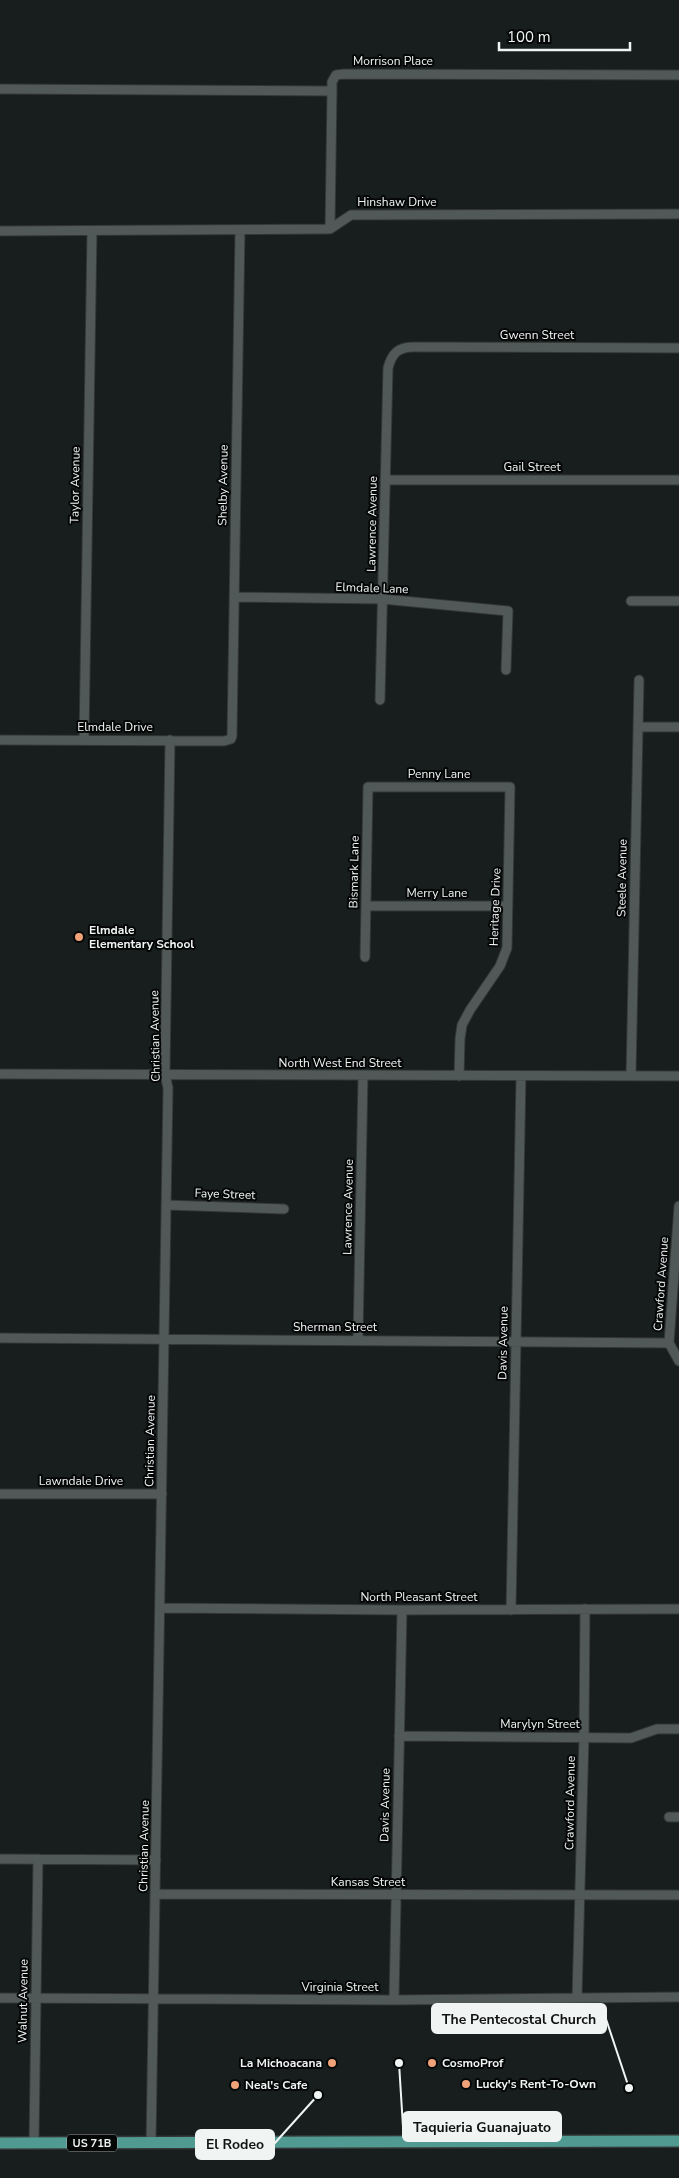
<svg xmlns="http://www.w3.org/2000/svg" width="679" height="2178" viewBox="0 0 679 2178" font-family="'Nunito Sans',sans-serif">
<rect width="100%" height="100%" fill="#171e1d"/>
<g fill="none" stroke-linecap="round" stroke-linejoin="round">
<g stroke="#333736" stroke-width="11">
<path id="minor" d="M0 89 332 91V82L336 75 344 74 679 75
M330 229 332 91
M0 231 330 229 351 215 679 214
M385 480H679
M234 597 382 599 508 611 506 670
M631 601H679
M380 700 388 368C392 353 398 347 414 347L679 348
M638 727H679
M0 740 224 741 231 739 232 736 240 230
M84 740 92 231
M366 906H508
M365 957 368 787H510L507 948 500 966 470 1010 462 1025 460 1039 459 1076
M0 1074 679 1076
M631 1076 639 680
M166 1205 284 1209
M679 1206 669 1343 679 1361
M0 1338 669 1343
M358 1339 363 1075
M0 1494H162
M160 1608 402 1610 679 1609
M511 1610 521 1076
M399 1736 631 1738 657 1729H679
M669 1817H679
M0 1859 156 1860
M156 1894 679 1895
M0 1998 394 2000 679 1997
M577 1998 584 1737 585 1609
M394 2000 402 1610
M34 2143 38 1859
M151 2143 168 1088 165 1074 170 740"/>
</g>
<g stroke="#333736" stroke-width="14">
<path id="major" d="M0 2143 679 2141"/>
</g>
<use href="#minor" stroke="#515958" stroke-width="9"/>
<use href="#major" stroke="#509a92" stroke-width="11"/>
</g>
<g fill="#f0a378" stroke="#050707" stroke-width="2">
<circle cx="79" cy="937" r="5"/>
<circle cx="332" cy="2063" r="5"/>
<circle cx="432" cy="2063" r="5"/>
<circle cx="466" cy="2084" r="5"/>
<circle cx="235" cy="2085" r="5"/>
</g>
<g text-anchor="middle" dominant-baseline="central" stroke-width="4" stroke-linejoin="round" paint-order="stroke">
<rect fill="#050707" stroke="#aaaead" stroke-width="1" x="67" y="2134.5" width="50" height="17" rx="4"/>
<g font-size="11" font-weight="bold" fill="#f0f5f4">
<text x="92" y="2143">US 71B</text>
</g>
<g font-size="12" fill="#f0f5f4" stroke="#050707">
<text x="393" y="61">Morrison Place</text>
<text x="397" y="202">Hinshaw Drive</text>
<text x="537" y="335">Gwenn Street</text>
<text x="532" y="467">Gail Street</text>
<text transform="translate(75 485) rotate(-89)">Taylor Avenue</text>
<text transform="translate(223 485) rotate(-89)">Shelby Avenue</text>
<text transform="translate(372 524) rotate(-89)">Lawrence Avenue</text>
<text transform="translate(372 588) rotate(2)">Elmdale Lane</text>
<text x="115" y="727">Elmdale Drive</text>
<text x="439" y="774">Penny Lane</text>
<text transform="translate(354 872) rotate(-89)">Bismark Lane</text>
<text transform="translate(622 878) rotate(-89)">Steele Avenue</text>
<text x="437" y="893">Merry Lane</text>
<text transform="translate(495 907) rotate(-88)">Heritage Drive</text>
<text transform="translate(155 1036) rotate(-91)">Christian Avenue</text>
<text x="340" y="1063">North West End Street</text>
<text transform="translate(225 1194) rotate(2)">Faye Street</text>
<text transform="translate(348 1207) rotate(-89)">Lawrence Avenue</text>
<text transform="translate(661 1284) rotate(-86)">Crawford Avenue</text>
<text x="335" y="1327">Sherman Street</text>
<text transform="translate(503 1343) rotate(-89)">Davis Avenue</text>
<text transform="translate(150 1441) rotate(-89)">Christian Avenue</text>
<text x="81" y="1481">Lawndale Drive</text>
<text x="419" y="1597">North Pleasant Street</text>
<text x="540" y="1724">Marylyn Street</text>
<text transform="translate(570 1803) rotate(-89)">Crawford Avenue</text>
<text transform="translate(385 1805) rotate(-89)">Davis Avenue</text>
<text transform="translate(144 1846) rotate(-89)">Christian Avenue</text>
<text x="368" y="1882">Kansas Street</text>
<text x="340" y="1987">Virginia Street</text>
<text transform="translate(23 2001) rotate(-89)">Walnut Avenue</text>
</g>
<g font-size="12" font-weight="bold" fill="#f0f5f4" stroke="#050707" text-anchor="start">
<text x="89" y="930">Elmdale<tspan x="89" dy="14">Elementary School</tspan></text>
<text x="322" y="2063" text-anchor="end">La Michoacana</text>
<text x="442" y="2063">CosmoProf</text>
<text x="476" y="2084">Lucky's Rent-To-Own</text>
<text x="245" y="2085">Neal's Cafe</text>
</g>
</g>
<path fill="none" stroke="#f0f5f4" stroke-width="2" d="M629 2088L606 2019M399 2063L403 2127M318 2095L274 2144"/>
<g fill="#f0f5f4" stroke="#050707" stroke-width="2">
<circle cx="629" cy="2088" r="5"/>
<circle cx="399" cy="2063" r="5"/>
<circle cx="318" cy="2095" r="5"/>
</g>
<g fill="#f0f5f4" stroke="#f0f5f4" stroke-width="2">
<rect x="432" y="2004" width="174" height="29" rx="5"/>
<rect x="403" y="2112" width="158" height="29" rx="5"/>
<rect x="196" y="2130" width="78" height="29" rx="5"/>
</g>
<g font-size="14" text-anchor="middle" font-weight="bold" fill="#111">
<text x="519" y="2024">The Pentecostal Church</text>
<text x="482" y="2132">Taquieria Guanajuato</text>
<text x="235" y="2149">El Rodeo</text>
</g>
<path d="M499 42v8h131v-8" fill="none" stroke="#f0f5f4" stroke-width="2.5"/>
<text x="507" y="42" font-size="15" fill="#f0f5f4" stroke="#050707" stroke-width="4" paint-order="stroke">100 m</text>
</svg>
